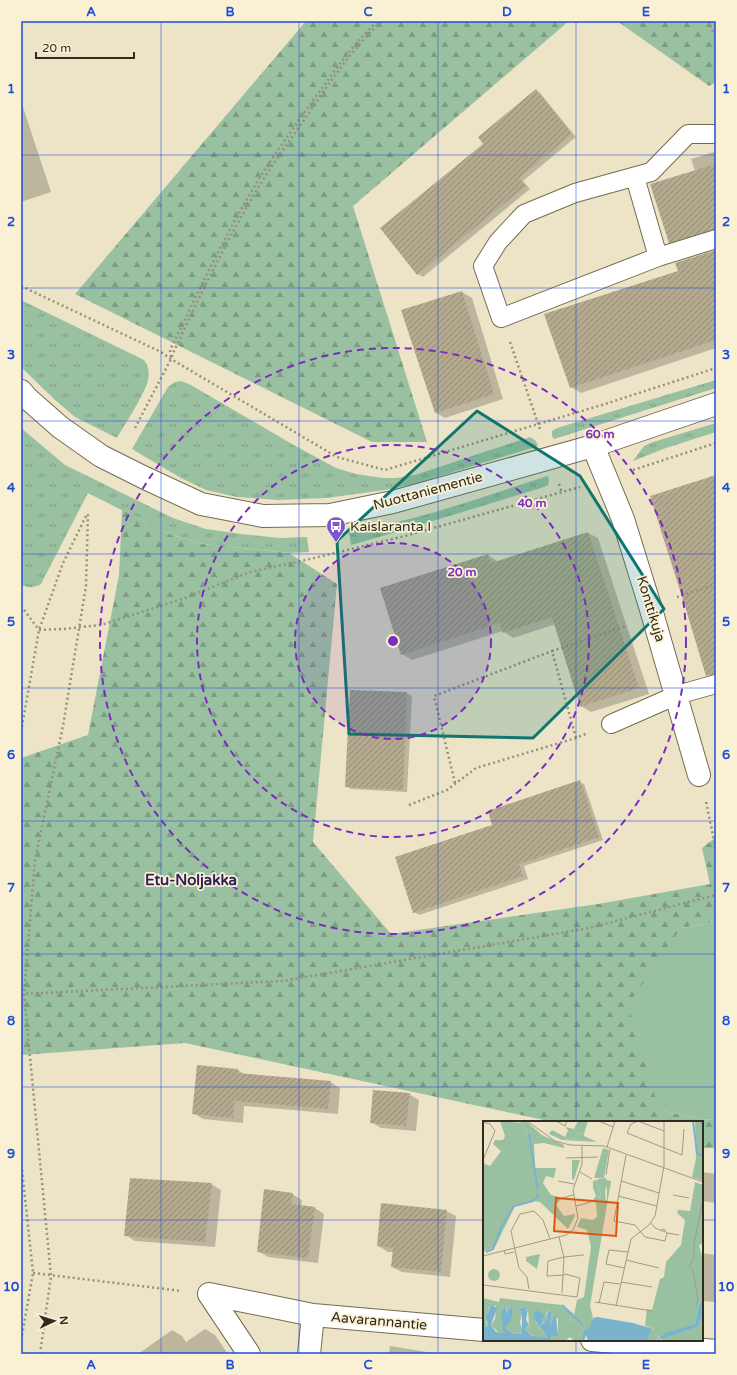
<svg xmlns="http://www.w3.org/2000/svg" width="737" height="1375" viewBox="0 0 737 1375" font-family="'Varela Round',sans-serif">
<defs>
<pattern id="grass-tufts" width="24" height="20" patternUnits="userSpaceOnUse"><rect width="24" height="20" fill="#99c1a1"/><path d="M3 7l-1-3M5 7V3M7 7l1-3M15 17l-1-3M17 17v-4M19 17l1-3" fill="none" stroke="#7d9d83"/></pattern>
<pattern id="forest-firs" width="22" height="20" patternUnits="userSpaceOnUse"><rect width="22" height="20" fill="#99c1a1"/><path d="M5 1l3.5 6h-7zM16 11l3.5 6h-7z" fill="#7d9d83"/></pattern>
<pattern id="building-hatch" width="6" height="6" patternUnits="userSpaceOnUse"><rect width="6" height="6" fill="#b3aa8f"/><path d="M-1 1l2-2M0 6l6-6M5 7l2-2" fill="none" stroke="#928b74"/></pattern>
</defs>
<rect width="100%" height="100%" fill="#ede4c7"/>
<path fill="url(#grass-tufts)" d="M21 300 144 360C148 366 150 372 148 380 144 396 126 422 117 438L75 417 54 399 21 367Z
M716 380V388L554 439 552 436V431L557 428Z
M181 381 189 384 292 444 336 468 356 474 383 478H396L415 475 530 437 536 441 538 446 414 484 385 490 327 498 279 500 237 497 206 490 181 478 132 449 168 387 175 382Z
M716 423V432L666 448 633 461 644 446 653 442Z
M21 428 65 465 173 518 206 529 241 534 280 538 307 537 309 552 289 553 203 544 169 534 88 493 41 584C34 588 29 588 21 585Z
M548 476 549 480 548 485 541 488 400 531 351 545 349 531C417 522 483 496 548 476Z"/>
<path fill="url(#forest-firs)" d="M306 21H569L353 206 427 442H372L75 294Z
M617 21H716V82L709 86Z
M122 510 169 534 203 544 289 553 337 584 313 842 391 934 598 904 710 884 702 848 716 837V922L681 928 659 1110 701 1119 716 1120V1148H702V1122H553L185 1043 21 1055V758L88 735 119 575Z"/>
<path fill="#99c1a1" d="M716 922V1120L701 1119 659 1110 628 1005 681 928Z"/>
<path fill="#0003" d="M536 90 540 93 576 137 523 181 530 189 423 277 418 274 485 144Z
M21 101 51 192 21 202Z
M714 152 716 154V236L679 248 669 242 695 171 691 159Z
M716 251V348L581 393 571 387 679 272Z
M462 292 472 298 503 399 445 418 436 413Z
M588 533 598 538 649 694 591 712 581 706 556 624 513 638 503 631 412 660 402 654 488 555 498 562Z
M351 691 407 693 412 696 407 792 351 789 346 786Z
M579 782 584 784 603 840 524 866 528 879 419 915 414 912 493 825Z
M238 1070 246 1075 330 1082 340 1088 338 1114 244 1106 243 1123 203 1119 193 1113Z
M409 1094 419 1100 416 1131 381 1128 371 1122Z
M702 1172 716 1174V1203L702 1201Z
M211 1184 221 1190 215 1247 135 1241 126 1235Z
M292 1194 302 1200 301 1206 315 1208 324 1214 318 1263 268 1257 258 1251Z
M446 1211 456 1216 450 1277 402 1272 392 1267 393 1252H388L378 1246Z
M702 1253 716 1255V1302L702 1301Z
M205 1329 215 1335 228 1354H138L172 1330 182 1336 186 1342Z
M390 1346 433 1353 434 1354H389Z"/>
<path fill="url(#building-hatch)" d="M536 89 572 134 519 178 526 186 417 275 380 228 483 144 478 137Z
M716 164V229L669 243 650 184Z
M716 250V340L570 388 544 314 678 271 675 263Z
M462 291 494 394 435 413 401 310Z
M716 475V674L706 676 684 603 650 496Z
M588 532 639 688 580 707 552 617 503 633 500 623 401 655 380 588 488 554 491 563Z
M350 690 407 692 403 790 345 787Z
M580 780 599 837 519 864 523 876 413 913 395 857 492 825 488 811Z
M197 1065 238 1069V1073L331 1081 328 1109 235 1101 233 1118 192 1114Z
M373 1090 410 1093 406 1126 370 1123Z
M130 1178 212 1183 205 1242 124 1236Z
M264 1189 293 1193 291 1204 315 1207 308 1258 257 1252Z
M381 1203 447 1210 441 1272 391 1267 393 1248 377 1246Z"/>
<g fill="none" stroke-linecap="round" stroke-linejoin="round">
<g stroke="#746c52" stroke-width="20">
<path id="service" d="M716 134H688L651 172 575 193 524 214 498 242 483 266 501 318 658 257 716 239
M635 177 658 257
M611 724 677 695 716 684"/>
</g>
<g stroke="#746c52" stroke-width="24">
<path id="minor" d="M593 446 623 519 650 606 699 775
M209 1294 313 1315
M209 1294 249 1354
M592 1340 716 1351
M309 1354 313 1315 484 1330"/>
</g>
<g stroke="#746c52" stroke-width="24">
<path id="tertiary" d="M21 391 27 398 60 427 101 456 145 478 201 504 263 516 330 515 393 502 593 446 716 404"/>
</g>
<path stroke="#96907b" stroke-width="2.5" stroke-dasharray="2 3" stroke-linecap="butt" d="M708 21 716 38
M21 286 161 352 171 359 337 457 385 470 605 404 716 368
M510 342 541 432
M171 357 170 350C200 289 229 225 266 168 280 146 296 125 311 103 332 75 352 44 378 21
M135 428 171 359 174 351C196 304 218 258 244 212 262 179 285 147 307 116 328 84 354 47 382 21
M633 470 716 443
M559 484 562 493
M677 597 716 584
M21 606 39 630 63 629 101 625 185 598 250 572 310 559 405 536 580 487
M21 732 39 630 63 563 87 514
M576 738 552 651 626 626
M455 783 434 696 552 651
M706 802 716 850
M409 805 447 790 476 768 576 738 588 733
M21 994 283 981 589 928 716 895
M21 1160 33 1273 21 1341
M33 1273 182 1291
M40 1354 51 1276 24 994 35 860 63 726 86 586 88 513"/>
<use href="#service" stroke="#fff" stroke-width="18"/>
<use href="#minor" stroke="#fff" stroke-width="22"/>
<use href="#tertiary" stroke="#fff" stroke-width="22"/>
</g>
<path fill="#0f766e" fill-opacity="0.2" stroke="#0f766e" stroke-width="3" stroke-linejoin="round" d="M477 411 580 476 664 609 533 738 349 734 337 541Z"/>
<path fill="none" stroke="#1d4ed8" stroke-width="1" stroke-opacity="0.55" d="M161 21V1354M299 21V1354M438 21V1354M576 21V1122M21 155H716M21 288H716M21 421H716M21 554H716M21 688H716M21 821H716M21 954H716M21 1087H716M21 1220H484M702 1220H716M576 1340V1354"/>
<circle cx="393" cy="641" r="98" fill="#7b2cbf" fill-opacity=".12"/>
<g fill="none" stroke="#7b2cbf" stroke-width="2" stroke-dasharray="7 5">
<circle cx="393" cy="641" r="98"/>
<circle cx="393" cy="641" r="196"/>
<circle cx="393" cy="641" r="293"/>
</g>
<defs>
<g id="bus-pin" transform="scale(1)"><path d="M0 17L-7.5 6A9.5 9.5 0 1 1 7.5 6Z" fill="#7b58d2" stroke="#faf1d4"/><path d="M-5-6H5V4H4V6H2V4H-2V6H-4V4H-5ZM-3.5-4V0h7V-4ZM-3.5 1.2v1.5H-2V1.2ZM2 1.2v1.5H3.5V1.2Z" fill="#fff"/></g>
</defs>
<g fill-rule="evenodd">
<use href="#bus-pin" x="336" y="526"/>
</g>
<g text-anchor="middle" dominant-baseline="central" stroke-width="3.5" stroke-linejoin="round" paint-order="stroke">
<g font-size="14" fill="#2f2b20" stroke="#faf1d4">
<text transform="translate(428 491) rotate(-15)">Nuottaniementie</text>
<text transform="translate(651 609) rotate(73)">Konttikuja</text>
<text transform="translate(379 1321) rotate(5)">Aavarannantie</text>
</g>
<g font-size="14" fill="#2f2b20" stroke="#faf1d4" text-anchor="start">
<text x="350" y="526">Kaislaranta I</text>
</g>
<g font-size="15" font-weight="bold" fill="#31205a" stroke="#faf1d4">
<text x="191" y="880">Etu-Noljakka</text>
</g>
</g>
<g transform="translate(483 1121)">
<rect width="220" height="220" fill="#ede4c7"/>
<path d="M35 0H43L59 14 47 23 39 2ZM0 177 16 181 17 177 79 184 91 193 85 198 92 200 96 214 107 197 111 199 106 208 102 207 98 220H91L87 216 82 220H69L68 215 75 213V198L71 195 67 204 69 191 64 190 63 200 57 204 54 189 52 200 65 217H52L42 208 46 205 45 188 42 190 41 185 38 188 33 183 39 193 37 201 40 211 34 213 24 209 23 204 30 188 28 185 24 192 23 185 19 188 20 212 17 213 8 204 12 198 13 185H7L3 201 5 205 0 206Z" fill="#99c1a1"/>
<path d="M17 0 39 2 47 23 59 14 81 24V27L61 22 51 23 52 47H73L71 57 63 55 60 62 68 74 76 76 77 79 73 84 81 95 92 93V95L85 108 57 81 50 80 32 85 12 126 0 131V42L7 45 18 30 10 23 12 19H20L22 15ZM95 0H105L101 13 95 11 94 17 79 19 66 13 69 9 82 16 85 9 82 6 91 8ZM212 0H220V60L209 56 213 38ZM120 27 126 29 121 57H111ZM89 39H97L91 59 89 58ZM115 59 114 65 118 73 116 77 124 79V59L128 60 107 185 110 197 107 198 97 213 94 212 92 200 85 198 84 194H91L94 179 101 176 108 126 104 109 94 106 98 97 110 99 114 96 113 81 110 79 113 75 110 67V60ZM57 133 54 148 43 140V136Z" fill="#99c1a1"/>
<path d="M162 206H168L174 212 176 216 172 220H164L168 211Z" fill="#99c1a1"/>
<path d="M95 11 101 13V15L114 21 79 19 94 17ZM123 57 125 63 122 70 123 82 118 85 115 83 118 73 114 65 115 58ZM212 61 220 64V121L216 125 220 138V180L216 183 212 203 179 214 181 215 180 217 215 206 220 193V220H181L178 219 180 215 176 216 169 206 162 205 164 188 169 189 177 158 181 156 183 141 198 124 202 99 194 92 195 89 207 90ZM5 154a6 6 0 1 1 12 0a6 6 0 1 1-12 0Z" fill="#99c1a1"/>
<path d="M220 180V194L215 206 172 220 182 212 212 203 216 183ZM33 183 38 188 42 185V190L45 188 43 199 46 204 42 208 49 215 65 217 51 198V192L55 189 61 194 58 204 63 200 65 190 69 191 67 204 71 195H73L75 215H68L69 220H0V206L5 205 3 197 8 184 14 187 8 204 13 211 20 212 18 191 22 184 24 192 28 185 30 188 28 199 23 205 24 209 33 213 39 212V193ZM114 196 150 202 167 207 168 211 164 220H105L103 214 101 220H98L102 207 106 208 110 197Z" fill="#79b3ce"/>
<path fill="none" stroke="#79b3ce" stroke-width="2" d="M210 0 214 32 220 35M46 13 55 69M3 131 10 128 18 107 31 85 50 80 55 76V72M79 184 100 204"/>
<path fill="none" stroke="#a19a84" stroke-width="1" d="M44 0 72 20 87 24 121 25 220 61M73 0 82 5 84 0M116 0 130 6M0 1 7 3 12 10 0 39M181 10 155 0 148 3 144 12 199 34 201 8M124 26 132 0M143 34 131 100 152 104 162 116 182 120 184 112 181 108 178 109M83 37 115 36M97 51 109 58M123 54 127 28M75 60 91 63M138 60 176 72M190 74 206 77M135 75 174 85M76 78 90 74M93 85 108 81M168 102 172 107 182 111M184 112 196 114M76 116 81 137 79 172M21 129 22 133 31 131M0 135 83 114 90 109 95 97 90 69 99 43V24M143 139 176 147M141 147 123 143 126 129 145 131M82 154 64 155 65 140 81 136 101 134M138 161 169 166M0 164 94 176 97 157 82 153M46 168 44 156 36 147 28 110 37 93 51 90 60 99 67 118M112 181 169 190M116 182 121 161 137 163M133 185 148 118 166 104 172 95 181 45V0M213 185 215 179 210 150 206 145 211 137V123L220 78"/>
<path fill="#df570d" fill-opacity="0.15" stroke="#df570d" stroke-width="2" d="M73 77 135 82 133 115 71 110Z"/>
<rect width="220" height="220" fill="none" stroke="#2f2b20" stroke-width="2"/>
</g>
<circle cx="393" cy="641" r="6" fill="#7b2cbf" stroke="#faf1d4" stroke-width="2"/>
<g font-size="12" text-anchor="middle" font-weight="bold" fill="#7b2cbf" stroke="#faf1d4" stroke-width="3.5" stroke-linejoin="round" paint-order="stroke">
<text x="600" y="438">60 m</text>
<text x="532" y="507">40 m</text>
<text x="462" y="576">20 m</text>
</g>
<rect width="737" height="1375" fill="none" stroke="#faf1d4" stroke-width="44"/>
<g transform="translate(54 1321) rotate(86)" stroke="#faf1d4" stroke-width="3" paint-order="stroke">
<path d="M0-3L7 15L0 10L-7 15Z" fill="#2f2b20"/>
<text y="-6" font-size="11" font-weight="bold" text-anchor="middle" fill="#2f2b20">N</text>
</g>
<path d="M36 52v6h98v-6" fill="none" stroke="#2f2b20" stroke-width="2"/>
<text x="42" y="52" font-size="12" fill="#2f2b20" stroke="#faf1d4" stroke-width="3" paint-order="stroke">20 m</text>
<rect x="22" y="22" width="693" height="1331" fill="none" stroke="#1d4ed8" stroke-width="1.5"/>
<g font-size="13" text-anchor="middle" font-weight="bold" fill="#1d4ed8">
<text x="91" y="16">A</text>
<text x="230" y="16">B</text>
<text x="368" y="16">C</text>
<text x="507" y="16">D</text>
<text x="646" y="16">E</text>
<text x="11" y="93">1</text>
<text x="726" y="93">1</text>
<text x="11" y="226">2</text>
<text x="726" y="226">2</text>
<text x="11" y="359">3</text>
<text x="726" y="359">3</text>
<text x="11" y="492">4</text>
<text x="726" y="492">4</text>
<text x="11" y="626">5</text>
<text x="726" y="626">5</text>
<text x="11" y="759">6</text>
<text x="726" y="759">6</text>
<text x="11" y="892">7</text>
<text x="726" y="892">7</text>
<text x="11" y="1025">8</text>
<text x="726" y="1025">8</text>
<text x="11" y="1158">9</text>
<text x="726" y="1158">9</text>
<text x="11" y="1291">10</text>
<text x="726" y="1291">10</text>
<text x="91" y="1369">A</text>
<text x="230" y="1369">B</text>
<text x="368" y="1369">C</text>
<text x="507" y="1369">D</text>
<text x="646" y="1369">E</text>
</g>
</svg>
